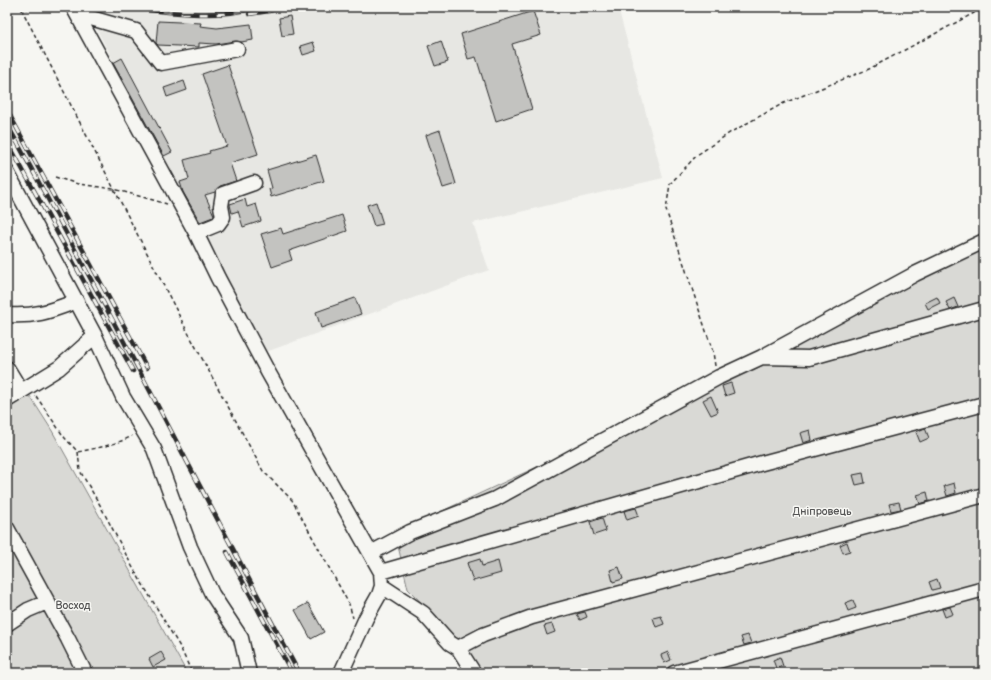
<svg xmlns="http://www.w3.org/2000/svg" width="991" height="680" viewBox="0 0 991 680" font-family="'Balsamiq Sans',sans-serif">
<rect width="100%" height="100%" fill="#f6f6f2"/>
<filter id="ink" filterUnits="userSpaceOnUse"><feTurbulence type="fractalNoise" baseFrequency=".025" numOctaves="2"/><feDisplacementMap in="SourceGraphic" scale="8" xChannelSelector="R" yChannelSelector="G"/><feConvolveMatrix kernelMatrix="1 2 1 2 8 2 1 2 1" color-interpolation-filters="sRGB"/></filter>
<g filter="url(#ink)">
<path fill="#e7e7e3" d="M85 7H618L663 178 473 223 489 270 266 352Z"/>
<path fill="#d9d9d5" stroke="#828280" d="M984 245V673H483L452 634 408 589 395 533 640 419Z
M7 360 51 429 187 673H7Z"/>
<path fill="#c3c3c0" stroke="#2b2b2b" d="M533 11 541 35 512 44 532 109 496 121 476 57 468 59 461 34Z
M290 16 293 34 282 36 279 18Z
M158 21 201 23 200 26 217 28 251 24 253 40 241 42 235 41 216 44 199 43V47L158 45 156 43Z
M441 41 448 62 435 66 428 46Z
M313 42 316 51 303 55 300 46Z
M122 58 172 152 164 156 113 63Z
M228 65 258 154 230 163 236 181 220 186 215 192 205 195 214 215 213 217 200 222 183 192 180 182 189 179 184 160 210 153 209 151 227 146 202 74Z
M184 81 187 90 167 97 164 88Z
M440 130 456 184 443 188 426 135Z
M316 155 324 181 271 197 269 189 272 188 267 170Z
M245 199 247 207 256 204 261 221 243 227 238 211 232 213 230 205V204Z
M376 202 383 224 374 226 367 205Z
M342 215 347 231 289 251 292 260 272 267 261 234 281 228 283 234Z
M937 297 940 303 928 309 925 303Z
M355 298 361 314 321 328 316 312Z
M954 298 958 307 950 310 946 302Z
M731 383 734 393 725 396 722 386Z
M711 396 718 412 711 415 703 400Z
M925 428 929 438 920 442 916 432Z
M810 430 812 440 803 443 800 433Z
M863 473 865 483 856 485 853 475Z
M954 483 956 493 947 496 944 486Z
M927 492 929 501 920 504 917 495Z
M899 502 901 509 891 511 889 504Z
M636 508 639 516 627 520 624 511Z
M602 518 606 531 594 535 590 522Z
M847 542 850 551 843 553 840 545Z
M480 559 482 566 498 561 501 573 473 581 467 563Z
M619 567 623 579 613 582 610 570Z
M937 579 940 588 932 590 929 582Z
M853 600 856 608 848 611 845 603Z
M308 603 324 632 311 639 295 610Z
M950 607 953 614 945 617 942 609Z
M585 612 587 617 580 620 577 614Z
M661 616 664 624 656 627 653 618Z
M552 624 555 632 547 635 544 626Z
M748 635 751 643 744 645 741 637Z
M161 652 166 660 153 667 149 659Z
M668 652 671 660 664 663 661 655Z
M780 657 783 666 776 668 773 660Z"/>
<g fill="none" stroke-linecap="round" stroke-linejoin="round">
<g stroke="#2b2b2b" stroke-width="17">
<path id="minor" d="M73 7 196 233 218 278 268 372 381 572 382 586 379 595 366 618 341 673
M77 14 136 31 161 63 237 49
M7 172 95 336 123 397 154 449 190 547 212 594 241 638 249 673
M196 233 218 224 223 217 221 206 223 194 254 183
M7 315C36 317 50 311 77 301
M763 357 809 358 984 309
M7 368 21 391
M7 400 59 368 95 336
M7 528 68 639 85 673
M371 553 410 532 495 499 719 377 762 357 915 274 984 241
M381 572 762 463 984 404
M382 586 423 613 450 643 458 648 474 673
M7 624 28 610 47 602
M458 648 483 635 532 617 984 495
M674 673 984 589"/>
</g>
<path stroke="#2b2b2b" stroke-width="1.5" stroke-dasharray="4 3" stroke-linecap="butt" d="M37 7 22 10 185 327 263 471 292 500 349 604 353 618
M55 177 78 184 114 189 167 204
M715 366 713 352 666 210 670 184 697 155 731 132 784 103 869 69 974 13 980 7
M36 396 64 437 78 452 80 471 100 505 133 568 180 647 192 673
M78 452C96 448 116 445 132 436"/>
<use href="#minor" stroke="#f6f6f2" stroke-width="14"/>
<g stroke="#2b2b2b" stroke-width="4.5">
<path id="rail" d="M127 7C168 12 217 20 257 7
M249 14 269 11 282 7
M7 110 147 368
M7 124C107 305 201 491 299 673
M7 141 133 371
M227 552 292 673"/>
</g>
<use href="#rail" stroke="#f6f6f2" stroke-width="3" stroke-dasharray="9" stroke-linecap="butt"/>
</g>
</g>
<g text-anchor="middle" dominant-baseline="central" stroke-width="3" stroke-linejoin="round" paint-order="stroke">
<g font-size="11" fill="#565656" stroke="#f6f6f2">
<text x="822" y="511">Дніпровець</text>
<text x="73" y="605">Восход</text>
</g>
</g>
<rect width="991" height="680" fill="none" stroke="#f6f6f2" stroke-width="24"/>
<rect x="12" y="12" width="967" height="656" fill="none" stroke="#2b2b2b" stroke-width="1.5" filter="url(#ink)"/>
</svg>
